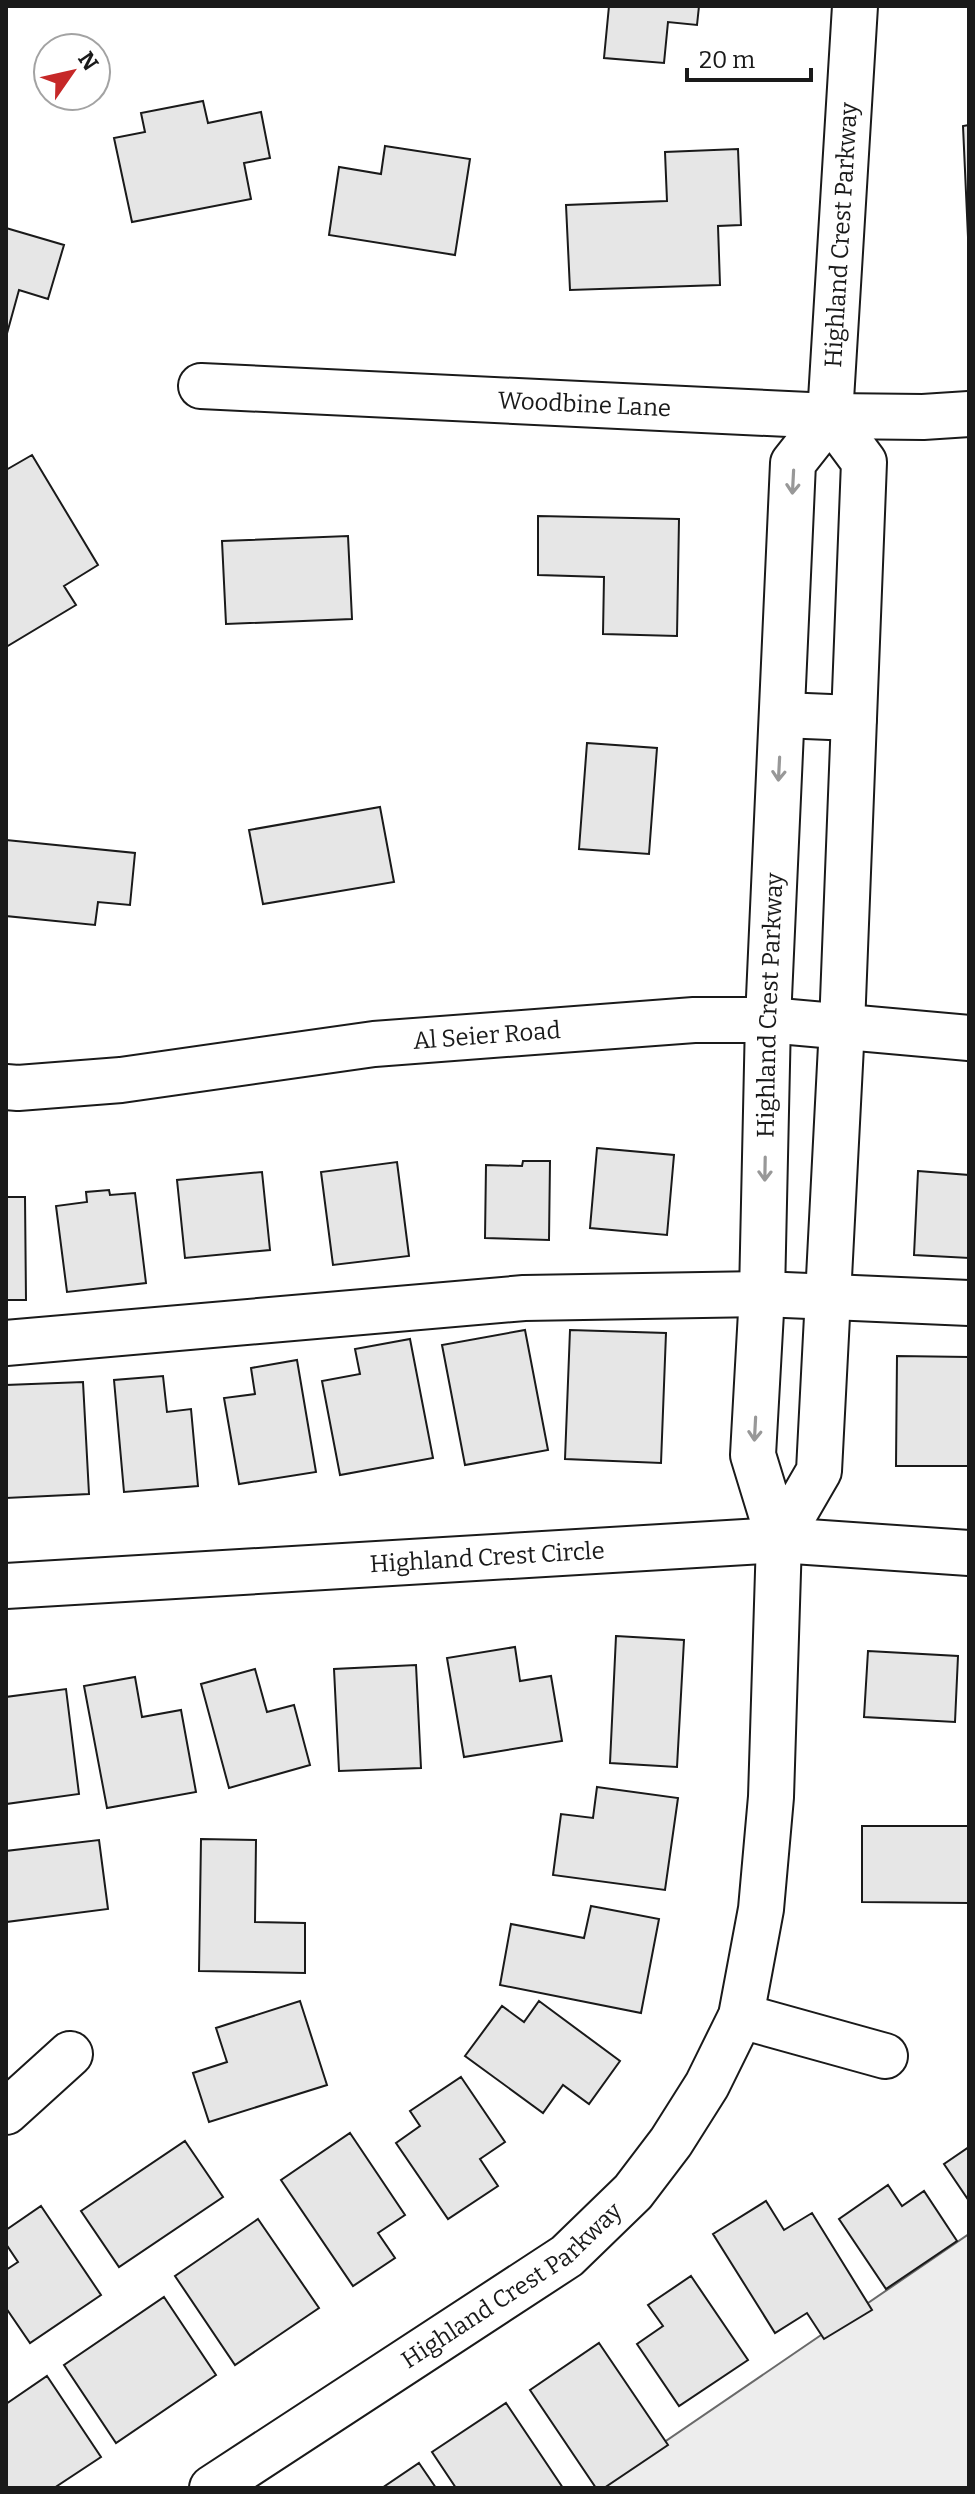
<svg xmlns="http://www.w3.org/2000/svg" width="975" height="2494" viewBox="0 0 975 2494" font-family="Bitter,serif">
<rect width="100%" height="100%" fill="#fff"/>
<path fill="#ededed" stroke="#6a6a6a" stroke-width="2" d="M969 2234V2488H597Z"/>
<path fill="#e6e6e6" stroke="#1a1a1a" stroke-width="2" d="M609 6H699L697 25 668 22 664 63 604 58Z
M203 101 208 123 261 112 270 158 244 163 251 199 132 222 114 138 145 132 141 113Z
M969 125V237H968L963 126Z
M385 146 470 159 455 255 329 235 339 167 381 174Z
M738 149 741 225 718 226 720 285 570 290 566 205 667 201 665 152Z
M6 228 64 245 48 299 19 290 6 337Z
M32 455 98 565 64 586 76 605 6 647V470Z
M538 516 679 519 677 636 603 634 604 577 538 575Z
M348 536 352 619 226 624 222 541Z
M587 743 657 748 649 854 579 849Z
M380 807 394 882 263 904 249 830Z
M6 840 135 853 130 905 98 902 95 925 6 916Z
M597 1148 674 1155 667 1235 590 1228Z
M523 1161H550L549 1240 485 1238 486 1165 522 1166Z
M397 1162 409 1256 333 1265 321 1172Z
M918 1171 969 1175V1258L914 1255Z
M262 1172 270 1250 185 1258 177 1180Z
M109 1190 110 1195 135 1193 146 1283 67 1292 56 1206 87 1202 86 1192Z
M6 1197H25L26 1300H6Z
M525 1330 548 1450 465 1465 442 1345Z
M570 1330 666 1333 661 1463 565 1459Z
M410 1339 433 1458 340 1475 322 1381 360 1374 355 1349Z
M897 1356 969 1357V1466H896Z
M297 1360 316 1472 239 1484 224 1398 255 1394 251 1368Z
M163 1376 167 1412 191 1409 198 1486 124 1492 114 1380Z
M83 1382 89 1494 6 1498V1385Z
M616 1636 684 1640 677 1767 610 1763Z
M515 1647 520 1681 551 1676 562 1741 464 1757 447 1658Z
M868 1651 958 1656 955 1722 864 1717Z
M416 1665 421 1768 339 1771 334 1669Z
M255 1669 267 1712 294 1705 310 1765 229 1788 201 1684Z
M135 1677 142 1717 181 1710 196 1792 107 1808 84 1686Z
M66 1689 79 1794 6 1804V1697Z
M597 1787 678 1798 665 1890 553 1875 561 1814 593 1818Z
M862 1826H969V1903L862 1902Z
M201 1839 256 1840 255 1922 305 1923V1973L199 1971Z
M99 1840 108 1909 6 1922V1851Z
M591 1906 659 1919 641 2013 500 1985 511 1924 584 1938Z
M300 2001 327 2085 209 2122 193 2073 227 2062 216 2028Z
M539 2001 620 2061 589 2104 563 2085 543 2113 465 2056 502 2006 524 2022Z
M461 2077 505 2142 480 2159 498 2186 448 2219 396 2143 420 2126 410 2111Z
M350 2133 405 2215 378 2233 395 2258 353 2286 281 2180Z
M185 2141 223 2197 119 2267 81 2211Z
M969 2147V2201L944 2164Z
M888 2185 902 2206 924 2191 957 2241 886 2289 839 2219Z
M766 2201 784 2230 812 2213 872 2310 824 2339 807 2313 775 2333 713 2234Z
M41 2206 101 2295 30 2343 6 2308V2270L18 2262 6 2244V2230Z
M258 2219 319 2308 235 2365 175 2276Z
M691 2276 748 2360 679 2406 637 2344 663 2326 648 2305Z
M164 2297 216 2375 116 2443 64 2365Z
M599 2343 668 2445 604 2488H596L530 2390Z
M47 2376 101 2457 54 2488H6V2404Z
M506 2403 563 2488H456L432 2452Z
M419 2463 436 2488H382Z"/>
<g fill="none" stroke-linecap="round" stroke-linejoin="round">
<g stroke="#1a1a1a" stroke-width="48">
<g id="minor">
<path id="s1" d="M201 386 830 416 923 417 969 414"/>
<path id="s2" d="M830 416 864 462 842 1026 819 1471 779 1540 753 1455 762 1294 768 1020 793 463 830 416 855 6"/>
<path d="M782 715 854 718"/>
<path id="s3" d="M6 1087 18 1088 121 1080 374 1044 694 1020H768L969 1038"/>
<path d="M6 1343 524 1298 762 1294 969 1303"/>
<path id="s4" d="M6 1586 779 1540 969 1553"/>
<path d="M741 2016 885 2056"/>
<path d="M6 2112 70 2054"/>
<path id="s5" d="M212 2488 567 2256 633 2192 671 2142 707 2085 741 2016 761 1909 771 1797 779 1540"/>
</g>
</g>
<use href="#minor" stroke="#fff" stroke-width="44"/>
</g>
<defs><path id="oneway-shaft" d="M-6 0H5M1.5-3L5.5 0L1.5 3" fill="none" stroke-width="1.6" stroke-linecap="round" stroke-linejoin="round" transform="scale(2)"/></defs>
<g stroke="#989898">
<use href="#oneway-shaft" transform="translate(793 482) rotate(93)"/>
<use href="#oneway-shaft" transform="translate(779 769) rotate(93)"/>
<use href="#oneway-shaft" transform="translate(765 1169) rotate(91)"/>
<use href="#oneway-shaft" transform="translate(755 1429) rotate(93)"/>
</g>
<g text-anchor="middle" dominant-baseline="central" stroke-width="6" stroke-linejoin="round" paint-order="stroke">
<g font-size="24" fill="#1a1a1a" stroke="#fff">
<text stroke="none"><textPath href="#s2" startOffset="2470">Highland Crest Parkway</textPath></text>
<text stroke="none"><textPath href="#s1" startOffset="384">Woodbine Lane</textPath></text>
<text stroke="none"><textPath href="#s2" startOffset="1686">Highland Crest Parkway</textPath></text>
<text stroke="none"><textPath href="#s3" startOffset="484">Al Seier Road</textPath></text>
<text stroke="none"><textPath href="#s4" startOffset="482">Highland Crest Circle</textPath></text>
<text stroke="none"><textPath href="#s5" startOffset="362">Highland Crest Parkway</textPath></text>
</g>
</g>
<rect width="975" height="2494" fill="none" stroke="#1a1a1a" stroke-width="16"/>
<g transform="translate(72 72) rotate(56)"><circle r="38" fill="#ffffff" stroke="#a3a3a3" stroke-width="2"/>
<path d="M0-6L14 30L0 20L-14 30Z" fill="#c62828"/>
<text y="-12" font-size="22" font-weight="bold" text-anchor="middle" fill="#1a1a1a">N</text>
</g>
<path d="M687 68v12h124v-12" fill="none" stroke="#1a1a1a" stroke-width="4"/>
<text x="699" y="68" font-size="24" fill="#1a1a1a" stroke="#ffffff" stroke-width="6" paint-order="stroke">20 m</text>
</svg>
